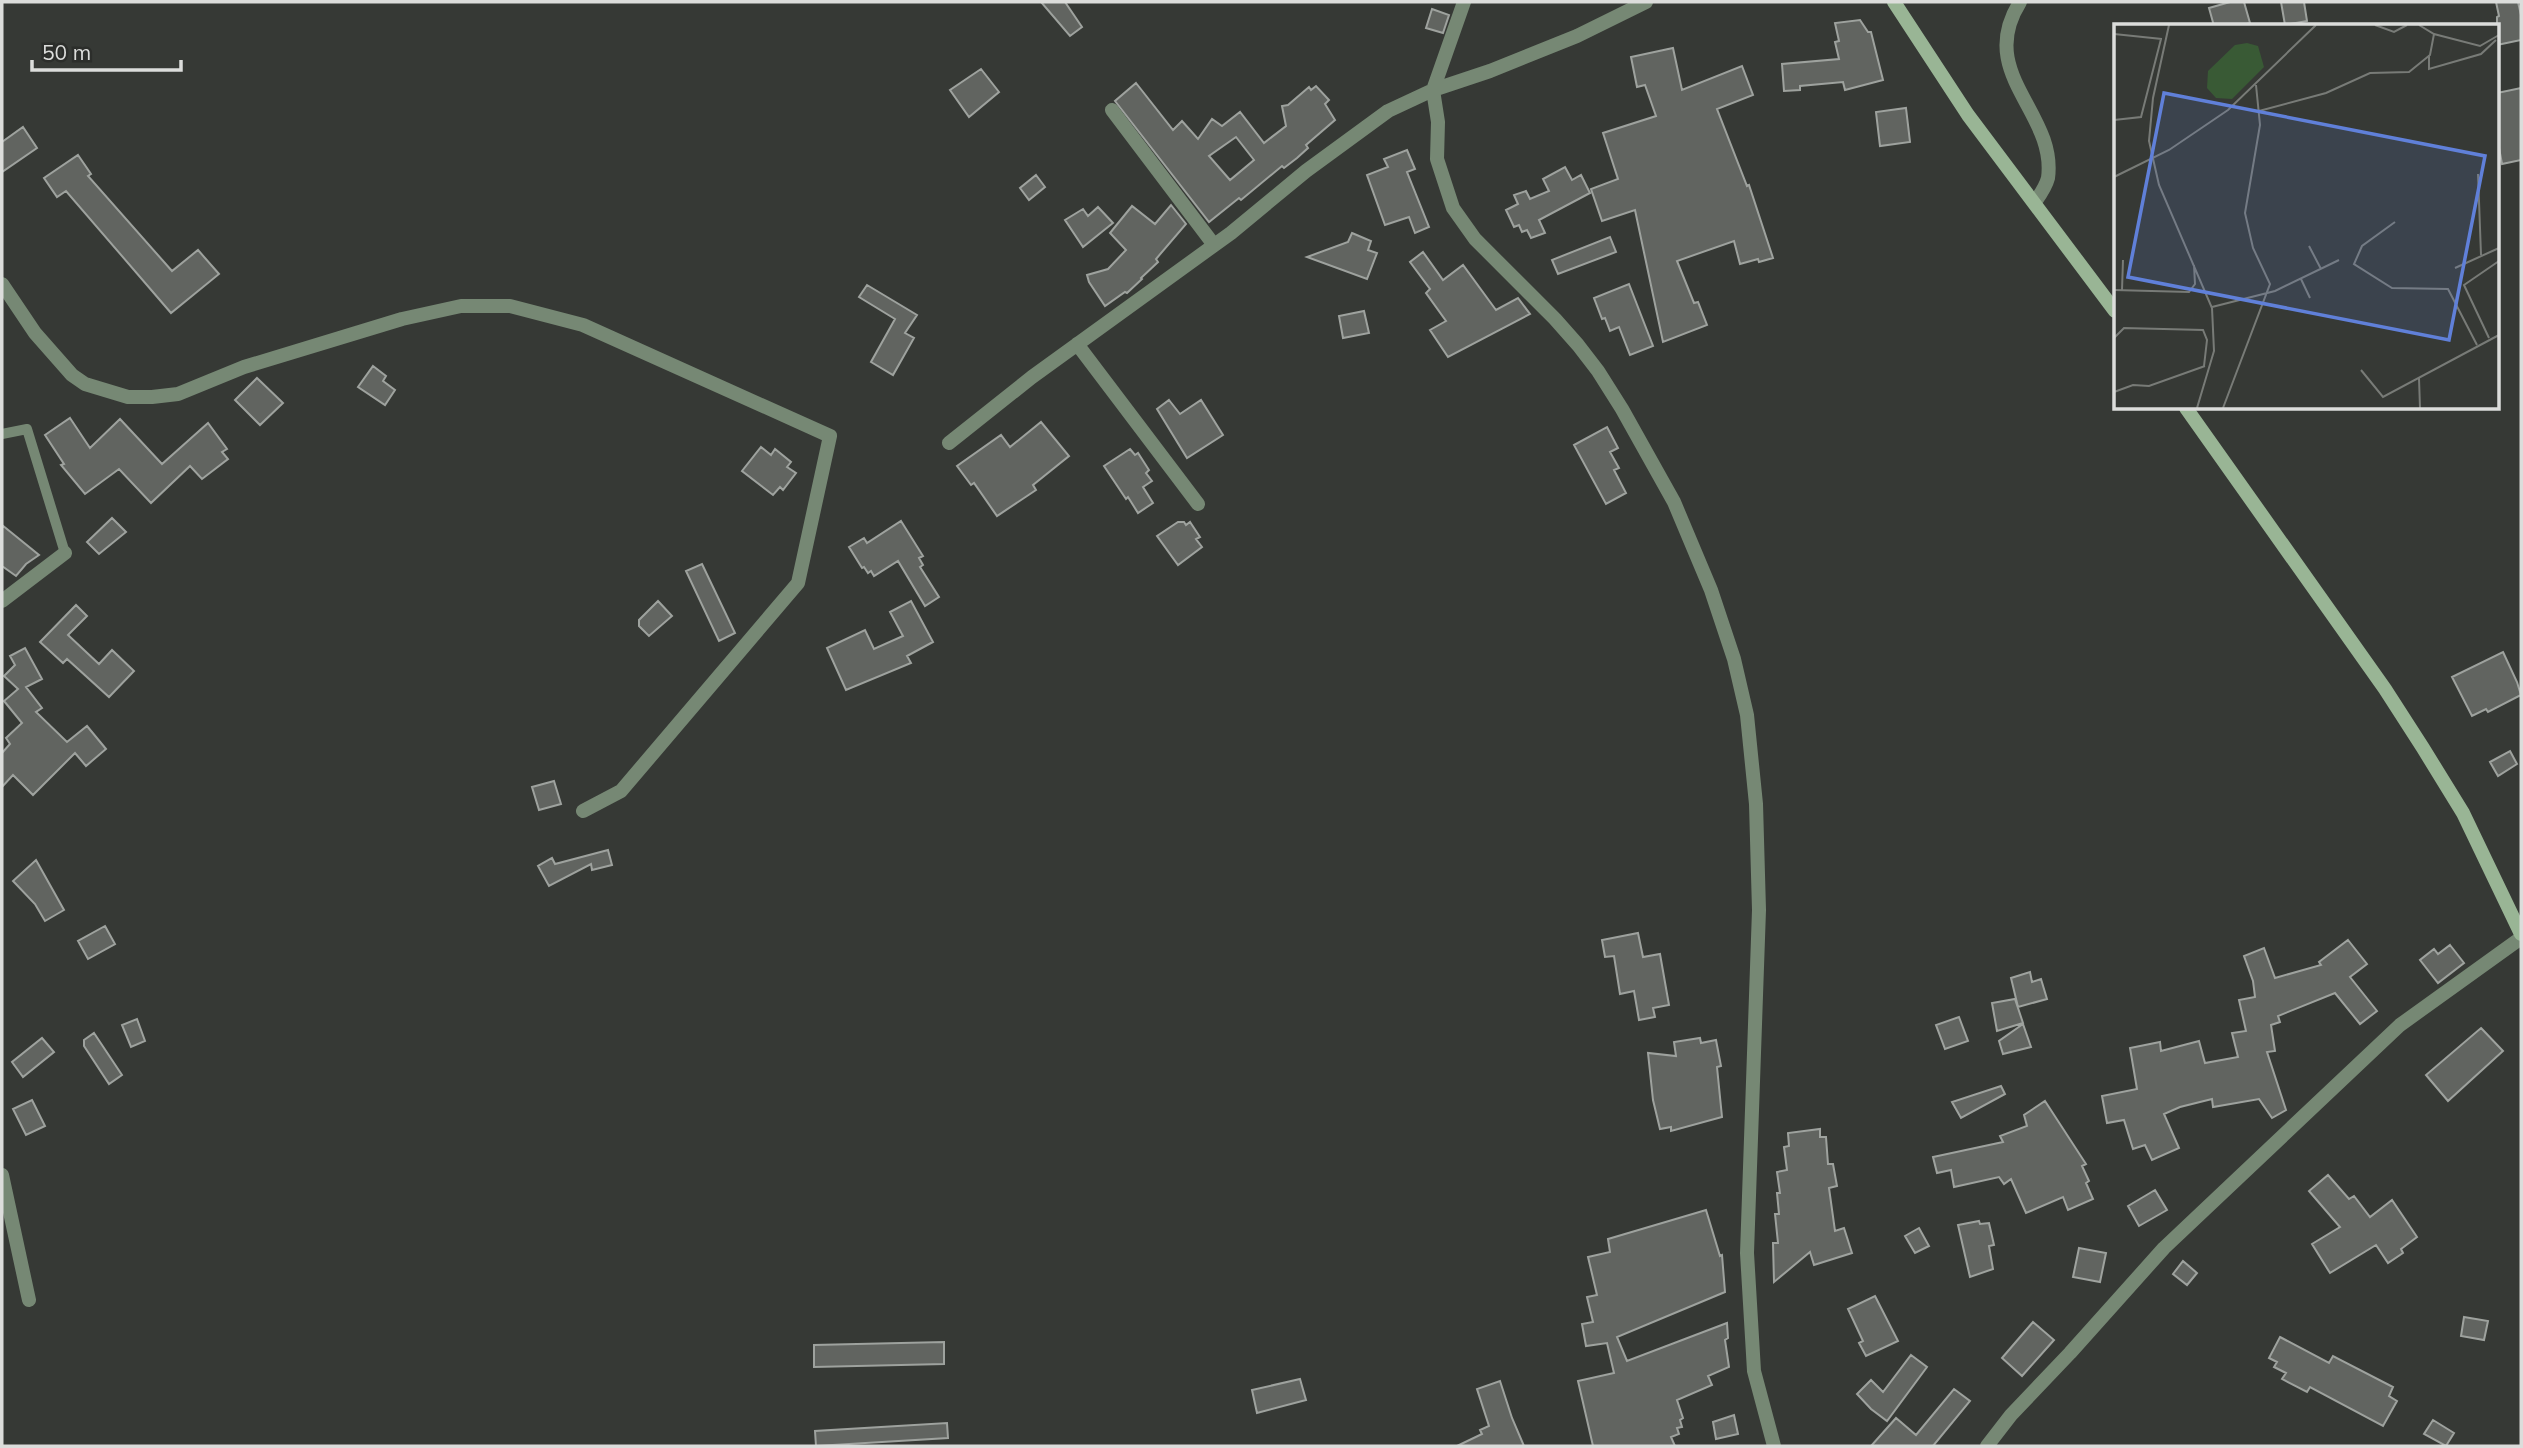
<svg xmlns="http://www.w3.org/2000/svg" width="2523" height="1448" viewBox="0 0 2523 1448" font-family="Mulish,sans-serif">
<rect width="100%" height="100%" fill="#363935"/>
<path fill="#616460" stroke="#9ea29e" stroke-width="2" fill-rule="evenodd" d="M1041 2H1065L1082 27 1070 36Z
M2230 2H2244L2250 23 2239 26H2214L2209 8Z
M2281 2H2304L2307 21 2285 25Z
M2496 2H2518L2521 15V40L2497 45V17L2499 16Z
M1432 9 1449 15 1443 33 1426 28Z
M1860 20 1868 32H1871L1883 80 1845 90 1843 82 1800 86V90L1784 91 1782 64 1839 59 1835 42 1839 41 1835 23Z
M1673 48 1682 90 1742 66 1753 95 1717 109 1747 186 1749 185 1773 258 1759 262 1758 259 1740 264 1734 241 1677 261 1694 303 1698 302 1707 325 1663 342 1635 210 1602 221 1591 189 1618 179 1603 133 1656 116 1645 85 1637 87 1631 57Z
M981 69 999 92 969 117 950 90Z
M1136 83 1173 130 1182 121 1198 139 1212 119 1222 126 1240 112 1264 143 1286 126 1282 106 1288 105 1309 87 1311 90 1316 86 1329 100 1325 104 1335 120 1306 145 1308 148 1297 158 1284 168 1282 166 1241 200 1239 198 1209 222 1115 101ZM1236 137 1254 160 1230 180 1209 156Z
M2521 88V160L2502 164 2497 137V93Z
M1906 108 1910 142 1880 146 1876 112Z
M23 127 37 148 2 172V142Z
M1407 150 1415 169 1407 172 1429 227 1415 233 1409 217 1385 225 1367 175 1388 167 1384 159Z
M78 155 91 174 88 176 172 271 198 250 219 274 171 313 66 191 57 197 44 178Z
M1565 167 1572 180 1581 175 1590 193 1539 220 1545 233 1531 238 1527 230 1522 232 1519 225 1514 227 1506 210 1518 204 1514 195 1526 191 1530 199 1549 191 1543 179Z
M1036 175 1045 187 1029 200 1020 188Z
M1171 205 1186 224 1156 259 1158 262 1141 278 1142 279 1127 293 1125 292 1105 306 1089 282 1087 275 1108 269 1126 250 1110 233 1132 206 1155 224Z
M1098 207 1113 223 1083 247 1065 220 1083 209 1088 216Z
M1352 233 1371 241 1368 250 1377 253 1367 279 1307 257 1348 242Z
M1610 237 1616 252 1558 274 1552 260Z
M1423 252 1443 280 1463 265 1496 310 1518 298 1530 314 1448 357 1430 330 1446 321 1426 293 1430 289 1410 262Z
M1629 284 1653 346 1630 355 1619 327 1610 331 1605 318 1602 319 1594 298Z
M867 285 917 315 905 333 914 338 893 375 871 362 895 319 859 297Z
M1364 311 1369 333 1343 338 1339 316Z
M373 366 386 376 383 381 395 390 385 405 358 387Z
M257 378 283 403 260 425 235 400Z
M1169 400 1180 414 1201 400 1223 435 1187 458 1157 409Z
M70 418 90 448 120 419 162 464 208 423 227 449 222 452 228 459 202 479 190 466 151 503 119 469 85 494 61 465 64 464 45 435Z
M1041 422 1069 456 1033 485 1036 490 997 516 974 483 971 485 957 466 1001 435 1010 447Z
M1607 427 1618 448 1610 452 1619 468 1614 470 1626 493 1606 504 1574 445Z
M761 447 771 455 775 449 791 462 787 467 796 473 783 490 780 487 773 495 742 471Z
M1130 449 1135 455 1138 453 1149 470 1146 473 1152 481 1143 487 1153 503 1138 513 1128 497 1126 499 1104 466Z
M112 518 126 532 99 554 87 542Z
M901 521 923 556 919 558 923 565 920 567 939 597 925 606 898 561 874 576 871 571 868 573 864 567 862 568 849 547 864 538 867 543Z
M1178 522H1184L1186 525 1190 522 1200 537 1196 539 1202 547 1178 565 1157 536Z
M2 525 39 555 26 564 16 576 2 566Z
M702 564 735 633 719 641 686 571Z
M658 601 672 616 649 636 639 626V620Z
M911 601 933 642 907 656 911 663 846 690 827 648 865 630 874 649 903 636 890 612Z
M76 605 87 616 68 635 99 664 112 650 134 671 109 697 67 659 63 663 40 642Z
M25 648 42 679 26 687 42 708 36 712 67 742 87 726 106 749 86 766 75 753 33 795 13 775 2 787V753L10 744 6 738 22 723 4 701 18 689 4 676 15 665 10 656Z
M2503 652 2517 682 2521 695 2488 712 2486 709 2472 716 2452 677Z
M2510 751 2517 764 2498 776 2490 762Z
M554 781 561 804 539 810 532 787Z
M608 850 612 865 592 870 591 864 549 886 538 866 552 858 555 864Z
M36 860 64 910 45 921 35 904 13 881Z
M105 926 115 944 88 959 78 941Z
M1638 933 1643 957 1660 954 1669 1005 1653 1008 1655 1017 1639 1020 1634 991 1620 994 1614 956 1605 957 1602 940Z
M2348 940 2367 964 2350 977 2377 1011 2360 1024 2335 993 2278 1016 2280 1022 2271 1025 2275 1051 2267 1052 2286 1110 2272 1118 2259 1099 2213 1107 2212 1099 2180 1107 2164 1114 2179 1148 2152 1160 2145 1145 2133 1149 2124 1120 2107 1123 2102 1096 2137 1089 2130 1048 2160 1042 2161 1051 2199 1041 2205 1063 2238 1057 2232 1033 2246 1031 2239 1000 2255 997 2253 981 2244 956 2264 948 2275 978 2321 965 2319 962Z
M2450 945 2464 963 2438 983 2420 960 2434 949 2438 954Z
M2030 972 2032 982 2041 979 2047 999 2018 1007 2011 978Z
M2015 999 2023 1023 1997 1031 1992 1003Z
M1959 1017 1968 1041 1945 1049 1936 1025Z
M137 1019 145 1041 131 1047 122 1025Z
M2023 1024 2031 1047 2003 1054 1999 1041Z
M2481 1028 2503 1051 2448 1101 2426 1075Z
M94 1033 122 1075 109 1084 84 1046V1040Z
M42 1038 54 1052 23 1077 12 1062Z
M1700 1038 1701 1043 1716 1040 1721 1066 1717 1067 1722 1117 1671 1131V1127L1660 1129 1653 1100 1648 1053 1676 1056 1674 1042Z
M2001 1086 2005 1094 1961 1118 1952 1102Z
M32 1100 45 1126 26 1135 13 1109Z
M2045 1101 2086 1164 2082 1166 2089 1181 2086 1183 2093 1199 2068 1210 2063 1197 2026 1213 2011 1179 2004 1184 1999 1177 1954 1187 1951 1170 1937 1173 1933 1157 2003 1142 2000 1136 2027 1126 2024 1115Z
M1820 1129V1137H1826L1828 1164H1833L1837 1186 1829 1188 1835 1231 1844 1228 1852 1253 1814 1265 1810 1252 1774 1282 1773 1243H1778L1775 1214H1779L1777 1193H1780L1777 1172 1787 1170 1784 1147 1789 1146 1788 1133Z
M2328 1175 2349 1199 2354 1196 2370 1217 2392 1200 2417 1237 2401 1249 2403 1253 2388 1263 2376 1245 2330 1273 2312 1244 2340 1227 2309 1191Z
M2155 1190 2167 1210 2139 1226 2128 1206Z
M1706 1210 1720 1256 1722 1255 1725 1292 1617 1337 1627 1361 1727 1323 1728 1338 1725 1340 1729 1367 1708 1376 1712 1385 1677 1400 1683 1418 1680 1420 1682 1427 1677 1428 1679 1434 1671 1437 1675 1446H1593L1578 1381 1614 1373 1607 1343 1586 1346 1582 1324 1593 1322 1587 1297 1597 1295 1588 1257 1610 1252 1608 1239Z
M1979 1221 1980 1224 1989 1223 1994 1245 1989 1246 1993 1269 1970 1277 1958 1225Z
M1919 1228 1929 1246 1915 1253 1905 1236Z
M2079 1248 2106 1253 2100 1282 2073 1277Z
M2183 1261 2197 1273 2187 1285 2173 1274Z
M1875 1296 1898 1341 1866 1356 1859 1343 1863 1341 1848 1309Z
M2464 1317 2488 1321 2484 1340 2461 1336Z
M2033 1322 2054 1340 2022 1376 2002 1358Z
M2280 1337 2329 1363 2333 1356 2393 1387 2389 1396 2397 1401 2383 1426 2310 1387 2307 1392 2282 1379 2286 1373 2274 1367 2277 1362 2269 1358Z
M944 1342V1364L814 1367V1345Z
M1911 1355 1927 1367 1887 1421 1871 1409 1857 1394 1871 1380 1883 1392Z
M1300 1379 1306 1400 1257 1413 1252 1390Z
M1500 1381 1512 1418 1524 1446H1457L1482 1434 1480 1430 1489 1426 1477 1389Z
M1954 1389 1970 1401 1933 1446H1871L1896 1418 1916 1435Z
M1734 1415 1738 1434 1716 1439 1713 1422Z
M2433 1420 2454 1433 2446 1446 2424 1434Z
M947 1423 948 1438 816 1446 815 1431Z"/>
<g fill="none" stroke-linecap="round" stroke-linejoin="round">
<path stroke="#768874" stroke-width="10" d="M2 434 27 429 65 553"/>
<path stroke="#768874" stroke-width="14" d="M1464 2 1433 90 1438 122 1437 159 1453 208 1475 239 1555 319 1578 345 1598 371 1622 409 1674 502 1711 590 1734 659 1747 715 1756 804 1759 910 1747 1253 1754 1371 1774 1446
M2020 2C1975 74 2057 112 2048 178 2046 186 2040 195 2035 202
M1112 110 1214 245
M2 284 35 333 72 375 85 384 128 397H152L178 394 244 367 402 319 461 306H510L583 325 830 436 798 583 621 791 583 811
M1077 344 1198 504
M949 443 1032 377 1231 233 1306 171 1388 111 1433 90 1490 71 1577 36 1646 2
M2 601 65 553
M2 1175 29 1300
M1987 1446 2011 1415 2070 1353 2164 1248 2400 1025 2521 938"/>
<path stroke="#99b595" stroke-width="14" d="M1894 2 1968 115 2115 311
M2186 408 2385 689 2423 748 2463 813 2521 934"/>
</g>
<g transform="translate(2114 24)">
<rect width="385" height="385" fill="#363935"/>
<path d="M133 19 144 22 150 43 118 75 102 74 93 64 94 47 121 21Z" fill="#395a35"/>
<path fill="none" stroke="#787b77" stroke-width="2" d="M55 1 39 74 35 117 45 161 98 284 100 327 83 384M261 1 280 8 293 1M305 1 320 10 366 22 385 11M0 10 48 15M315 31V45L367 30 382 16M145 87 212 69 256 49 295 48 316 31 320 10M0 96 27 93 47 15M364 150 367 231M0 153 55 126 114 86 202 1M281 198 248 222 240 240 278 264 334 265 363 321M195 222 207 245M341 244 385 224M187 255 196 274M0 266 75 268 81 260 80 241M8 266 9 236M98 283 161 267 225 236M0 314 10 304 89 306 93 316 90 342M375 314 350 261 385 237M247 346 269 373 385 311M305 354 306 384M0 368 19 361 35 362 91 342M109 384 156 260 139 224 131 189 146 101 142 61"/>
<path fill="#6080d9" fill-opacity="0.15" stroke="#6080d9" stroke-width="3.5" d="M50 69 371 132 335 316 14 253Z"/>
<rect width="385" height="385" fill="none" stroke="#dcdddb" stroke-width="3.5"/>
</g>
<rect width="2523" height="1448" fill="none" stroke="#dcdddb" stroke-width="7"/>
<path d="M32 60v10h149v-10" fill="none" stroke="#dcdddb" stroke-width="3.5"/>
<text x="42" y="60" font-size="21" fill="#dcdddb" stroke="#2c2e2b" stroke-width="5" paint-order="stroke">50 m</text>
</svg>
